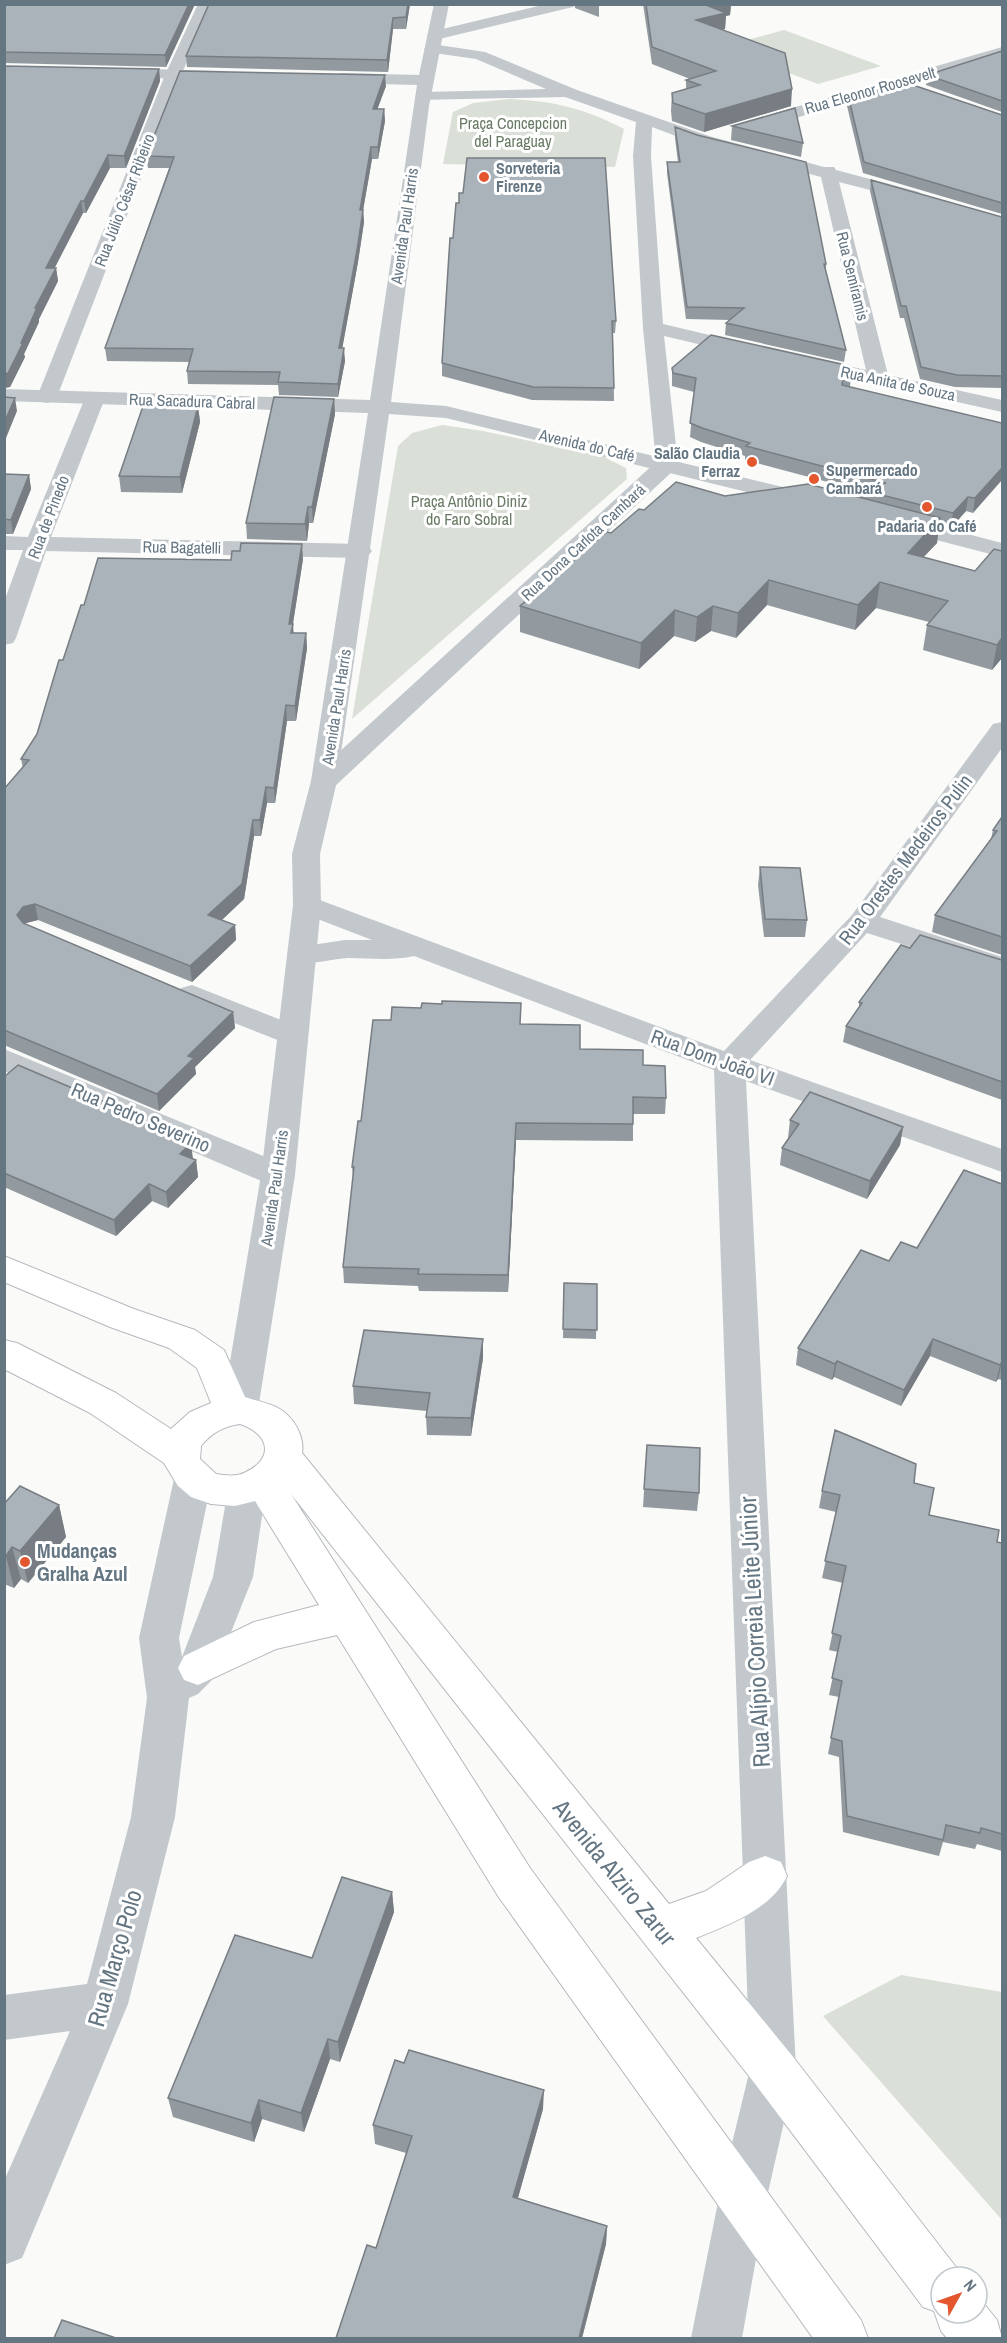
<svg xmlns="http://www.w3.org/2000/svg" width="1007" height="2343" viewBox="0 0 1007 2343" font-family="'Archivo Narrow',sans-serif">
<rect width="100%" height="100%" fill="#fafaf8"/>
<path fill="#dadfd7" d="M784 30 881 66 818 84 721 47Z
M509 99C553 101 584 108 624 129L615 167 443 164 453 112 473 103Z
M442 425 483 431 604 457 626 468 627 479 352 719 398 446 412 433Z
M901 1975 1002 1992V2220L823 2016Z"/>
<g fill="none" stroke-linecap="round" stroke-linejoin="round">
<g stroke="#b5babe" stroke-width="2">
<path id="primary" d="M4 1256 134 1309 195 1330 224 1350 245 1397C256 1401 269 1403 278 1408 293 1416 305 1436 302 1453L669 1904 706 1891 749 1862 765 1856 781 1862 787 1876C772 1909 728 1925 696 1938L790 2053 959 2271 961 2277H941V2313H977V2295L997 2320 1002 2338H947L941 2331 934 2311 923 2307 756 2085 291 1494 530 1868 861 2320 868 2338H813L498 1896 337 1635 276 1649 198 1685 184 1680 178 1668 184 1656 254 1622 319 1605 255 1501 235 1506 211 1504 191 1497 178 1486 164 1463 90 1413 4 1369V1340L17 1343 116 1393 171 1429 190 1412 211 1403 197 1368 169 1348 110 1327 4 1282ZM240 1424C270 1434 275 1459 244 1473 235 1477 225 1475 216 1474L200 1459 201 1446C211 1433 224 1426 240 1424Z"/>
</g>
<path fill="#c3c8cc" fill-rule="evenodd" d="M198 4H213L181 75 57 397 54 401 47 403 40 401 37 397 165 75Z
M547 4H575L573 7 435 40 427 35 430 32Z
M432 44 485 52 577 90 709 136 824 167H834L836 170 919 192 922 196 919 200 913 201 839 182 888 375 1002 400V412L801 367 798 363 801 359 808 357 866 370 821 177 697 144 652 127 651 156 663 324 756 346 759 350 756 354 749 356 664 336 678 464 675 469 334 787 324 789 314 787 311 781 314 775 656 462 643 328 633 156 636 122 565 97 417 100 415 97 423 92 546 89 476 59 427 52 424 49 427 46Z
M1002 47V57L759 129H747L745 125 747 121Z
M95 392 102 394 105 398 51 537 360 544 368 546 372 551 368 556 360 558 46 551 16 638 13 643 4 645V602L23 550H4V536L28 537 85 398 88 394Z
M1002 722V748L880 917 1002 957V976L867 933 750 1060 1002 1149V1172L746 1081 796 2069 767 2197 742 2338H691L719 2197 750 2069 714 1070 414 956C393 961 369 958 348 958 329 959 310 966 292 962L287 955 292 948 345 940H372L297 911 293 905 297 899 307 896 317 899 724 1051 852 915 993 724Z
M192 985 304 1029 308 1036 304 1043 293 1046 181 1002 177 995 181 988Z
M4 1049 290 1167 295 1175 290 1183 278 1186 266 1183 4 1071Z
M193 1464 206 1468 212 1479 179 1638 182 1657 213 1577 228 1489 234 1478 247 1474 260 1478 266 1489 253 1577 212 1680 198 1694 189 1698 175 1817 128 2004 22 2258 4 2265V2181L70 2031 4 2040V1995L87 1984 131 1817 147 1698 139 1638 174 1479 180 1468Z"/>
<path fill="#c3c8cc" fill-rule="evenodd" d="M434 4H449L429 106 391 402 446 406 820 496 823 501 820 506 812 508 446 418 389 414 337 781 320 854 321 905 295 1175 258 1410 253 1420 240 1424 227 1420 222 1410 261 1175 293 905 292 854 311 781 368 413 4 401V389L370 400 417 85 341 83 333 78 341 73 419 75Z
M116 68 223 71 231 76 223 81 110 76 108 73 110 70Z
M894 515 1002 543V557L886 527 883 522 886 517Z"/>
<use href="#primary" fill="#fff" fill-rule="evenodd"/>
</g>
<path fill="#929a9f" d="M4 4H195L166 67 4 63Z
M410 4 406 29H393L388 72 187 67 186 56Z
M575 4H599V17L575 8Z
M643 4H731L730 15 726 16 725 29 723 30 791 106 704 132 672 121 671 111 672 93 686 89V80L690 79 652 64Z
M1002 51V112L926 85 927 75Z
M4 66 159 69 160 81 126 168H110L86 213H83L54 268H56L58 281 39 319V322L24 354 25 357 10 387 4 388Z
M386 86 377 109H384L385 121 378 159H372L363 210 364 222 358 262 342 348 345 361 338 397 279 395 278 385 188 384 187 371 189 362 107 361 105 348 169 168H148L146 156Z
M869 92 1002 115V214L863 173 847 106 848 95Z
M732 126 803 143 801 157 731 140Z
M675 127 826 264V271L846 350 844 362 725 335 726 323 730 320 686 319 667 173V162H678L675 138Z
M871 180 1002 217V388L955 387 920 379 904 318H900L870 191Z
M450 238 616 321 615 333H613L614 401 532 400 442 376V363Z
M672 368 852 372 850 386H847L1002 423 973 513 966 511 951 528 939 525 937 543 923 557 975 571 1002 658 992 670 923 650 927 625 929 622 876 608 855 630 767 605 736 638 711 631 695 642 674 636 639 669 520 632V606L611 533 644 510 725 496H853L854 489 745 460V456L701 442 690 437 694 392 672 386Z
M334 399 335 414 313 523H309L307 541 247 539 246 523Z
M198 406 200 422 182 493 121 492 119 476Z
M4 474 29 475 31 489 13 534H4Z
M303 559 293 624V633H306L307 648 296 721H287L275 803H267L261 836H254L244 899 222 920 235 925 236 940 192 982 38 920 26 923 25 924 233 1012 235 1028 195 1067 196 1074 159 1111 4 1045V789L23 768 21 759 37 734 84 605 231 560Z
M1002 817V955L932 932 935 915 991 839 993 830Z
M760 867 807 920 805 937H764L758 885Z
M910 948 1002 960V1100L843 1042 846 1026 859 1007V1002Z
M521 1024 580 1049 643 1065 666 1098 665 1114H633V1141L516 1140 508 1292 419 1291 418 1286 344 1283 343 1267 353 1177 352 1167 361 1121Z
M4 1077 137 1120 196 1160 198 1177 168 1208 152 1201 116 1236 4 1187Z
M790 1120 903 1127 900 1145 867 1199 780 1165 782 1148 788 1138Z
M1002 1184V1380L998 1379 996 1382 930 1356 901 1406 834 1377 832 1380 796 1365 798 1348 889 1261 917 1248Z
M564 1283 597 1284 596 1339 563 1338Z
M483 1358 471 1436 427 1435 426 1417 427 1411 354 1404 353 1386Z
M647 1445 699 1493 697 1511 643 1507Z
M914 1483 929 1515 997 1542 1002 1543V1851L977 1844 975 1849 943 1842 939 1856 843 1832 839 1757 828 1754 839 1697 829 1695 838 1652 829 1650 843 1583 822 1578 836 1512 819 1508 822 1491Z
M4 1504 59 1505 66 1537 28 1583 21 1579 14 1588 4 1584Z
M392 1892 394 1912 340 2062 330 2059 304 2132 262 2119 254 2142 173 2117 168 2098 312 1958Z
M543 2109 518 2198 607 2226 606 2244 582 2338H336L376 2248 406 2153 375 2144 373 2125Z"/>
<path fill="#777d82" d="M189 4H195L166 67 165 55Z
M408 4H410L406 29V17Z
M731 4 730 15 726 16 725 29 695 37 696 20 706 5Z
M393 18V29L388 72 387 60Z
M159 69 160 81 126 168 124 156Z
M385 75 386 86 373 121V109Z
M792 89 791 106 704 132 705 114Z
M384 109 385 121 378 159V147Z
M371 147 372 159 361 222 360 210Z
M108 155 110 168 86 213 84 201Z
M81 201 83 213 48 281 46 268Z
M363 210 364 222 358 262 340 361 339 348Z
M56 268 58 281 39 319V322L24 354 25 357 10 387 4 388V374L21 343 35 308Z
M344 348 345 361 338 397V384Z
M15 398 17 411 4 443V423Z
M334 399 335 414 313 523 312 507Z
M198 406 200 422 182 493 180 477Z
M1002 468V480L973 513 975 498Z
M29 475 31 489 13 534 11 520Z
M968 497 966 511 951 528 953 513Z
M308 507 309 523 307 541 305 524Z
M940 518 937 543 904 578 908 553Z
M4 542 6 552 4 557Z
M302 544 303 559 292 629 293 624 294 639 289 624Z
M769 580 767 605 736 638 738 613Z
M880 582 876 608 855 630 858 605Z
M713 606 711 631 695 642 697 617Z
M675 610 674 636 639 669 641 643Z
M306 633 307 648 296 721 295 706Z
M1002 638V658L992 670 997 645Z
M286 705 287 721 275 803 274 788Z
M266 787 267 803 261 836 260 820Z
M253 820 254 836 244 899 210 931 208 915Z
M35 904 38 920 26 923 20 931 17 915 23 907Z
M235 925 236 940 192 982 190 966Z
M233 1012 235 1028 195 1067 196 1074 159 1111 157 1094 188 1056Z
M516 1123V1140L508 1292V1275Z
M903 1127 900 1145 867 1199 870 1181Z
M191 1143 193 1159 180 1154Z
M196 1160 198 1177 168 1208 166 1192Z
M149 1184 152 1201 116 1236 114 1220Z
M483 1339V1358L471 1436V1418Z
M933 1339 930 1356 901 1406 904 1390Z
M837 1361 834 1377 832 1380 835 1364Z
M1002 1362 998 1379 996 1382 1000 1365Z
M59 1505 66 1537 28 1583 20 1551Z
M12 1547 21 1579 14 1588 6 1556Z
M392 1892 394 1912 340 2062 338 2042Z
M328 2039 330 2059 304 2132 301 2113Z
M544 2090 543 2109 513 2215V2197Z
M259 2100 262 2119 254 2142 251 2123Z
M607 2226 606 2244 582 2338H579Z"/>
<path fill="#aab3b9" stroke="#777d82" stroke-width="1.5" d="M4 4H189L165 55 4 52Z
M209 4H408L406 17 393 18 387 60 186 56Z
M646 4H707L706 5 726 13 696 20 785 53 792 89 705 114 673 103 672 93 700 85 686 80 716 71 652 47Z
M1002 51V101L927 75Z
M4 66 159 69 124 156 108 155 84 201H81L46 268H56L35 308H37L21 343H23L8 373 4 374Z
M180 71 385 75 373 109H384L378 147H371L360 210H363L357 250 339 348H344L338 384 278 382 280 372 187 371 193 349 105 348 174 157 146 156Z
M904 82 1002 115V203L864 162 848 95 864 91 869 92Z
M795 108 803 143 732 126Z
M675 127 697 135 806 162 826 264H824L846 350 726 323 744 308 687 307 667 162H680Z
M467 158H605L616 321H612L614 388 533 387 442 363 450 238H453L456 203H459V193H463Z
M871 180 1002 217V376L957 375 921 367 906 306H901Z
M711 335 850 366 852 372H844L842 385 1002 423V468L975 498 968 497 953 513 854 488 886 483 746 446 750 443 702 428 690 423 696 378 673 373 672 368Z
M4 397 15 398 4 423Z
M274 397 334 399 312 507H308L305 524 246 523Z
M143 406H198L180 477 119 476Z
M4 474 29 475 11 520 4 519Z
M676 482 725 496 808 484 940 518 908 553 975 571 994 549 1002 551V638L997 645 927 625 948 601 880 582 858 605 769 580 738 613 713 606 697 617 675 610 641 643 520 606 607 532 611 533 639 509 644 510Z
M241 543 302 544 289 624H293L291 633H306L295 706 286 705 274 788 266 787 260 820H253L242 884 208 915 235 925 190 966 35 904 23 907 17 915 23 923 233 1012 188 1056 194 1058 157 1094 4 1030V789L29 760 21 759 37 734 59 660H63L81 605H84L98 558 231 560 232 551H240Z
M1002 817V937L935 915 997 831 993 830Z
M760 867 800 868 807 920 765 919Z
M920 935 1002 960V1082L846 1026 862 1003 859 1002 901 945 910 948Z
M442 1001 521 1003 520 1024 580 1025V1049L643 1050V1065L665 1066 666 1098 633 1097V1124L516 1123 508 1275 418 1274 419 1269 343 1267 354 1167H352L358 1121H361L373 1020H391L392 1007 421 1008 422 1003 442 1004Z
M18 1065 136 1115 133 1119 191 1143 180 1154 196 1160 166 1192 149 1184 114 1220 4 1173V1077Z
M810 1092 903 1127 870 1181 782 1148 799 1124 790 1120Z
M964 1170 1002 1184V1362L1000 1365 933 1339 904 1390 837 1361 835 1364 798 1348 861 1250 889 1261 901 1242 917 1248Z
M564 1283 597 1284V1330L563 1329Z
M364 1330 483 1339 471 1418 426 1417 430 1393 353 1386Z
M835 1430 916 1464 914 1483 934 1488 929 1515 999 1530 997 1542 1002 1543V1834L981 1828 980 1833 946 1825 943 1840 847 1816 842 1741 831 1738 842 1681 832 1678 841 1636 832 1633 846 1566 825 1561 840 1495 822 1491Z
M647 1445 700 1448 699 1493 644 1489Z
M20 1486 59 1505 20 1551 12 1547 6 1556H4V1504Z
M342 1877 392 1892 338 2042 328 2039 301 2113 259 2100 251 2123 168 2098 235 1935 312 1958Z
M409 2050 544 2090 513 2197 607 2226 579 2338H336L367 2245 376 2248 412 2136 373 2125 395 2060 404 2063Z
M62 2320 116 2338H54Z"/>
<g fill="#e4572e" stroke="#fff" stroke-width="2">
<circle cx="484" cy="177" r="6"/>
<circle cx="752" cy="462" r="6"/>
<circle cx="814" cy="479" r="6"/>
<circle cx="927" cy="507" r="6"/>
<circle cx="25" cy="1562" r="6"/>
</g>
<g text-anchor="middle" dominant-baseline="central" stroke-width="6" stroke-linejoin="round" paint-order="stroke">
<g font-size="16" fill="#657683" stroke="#fff">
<text transform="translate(870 90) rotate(-16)">Rua Eleonor Roosevelt</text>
<text transform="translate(124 200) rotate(-69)">Rua Júlio César Ribeiro</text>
<text transform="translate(404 226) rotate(-82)">Avenida Paul Harris</text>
<text transform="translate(853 276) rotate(76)">Rua Semíramis</text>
<text transform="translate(898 383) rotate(12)">Rua Anita de Souza</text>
<text transform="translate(192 401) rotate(2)">Rua Sacadura Cabral</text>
<text transform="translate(587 445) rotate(13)">Avenida do Café</text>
<text transform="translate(48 517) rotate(-69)">Rua de Pinedo</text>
<text transform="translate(583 542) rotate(-43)">Rua Dona Carlota Cambará</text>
<text transform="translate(182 547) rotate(1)">Rua Bagatelli</text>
<text transform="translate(336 707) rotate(-81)">Avenida Paul Harris</text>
<text transform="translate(274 1188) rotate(-82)">Avenida Paul Harris</text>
</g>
<g font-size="16" fill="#687a64" stroke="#fff">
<text x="513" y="123">Praça Concepcion<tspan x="513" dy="18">del Paraguay</tspan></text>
<text x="469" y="501">Praça Antônio Diniz<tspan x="469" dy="18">do Faro Sobral</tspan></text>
</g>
<g font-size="16" font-weight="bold" fill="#657683" stroke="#fff" text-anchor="start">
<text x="496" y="168">Sorveteria<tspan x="496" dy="18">Firenze</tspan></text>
<text x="740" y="453" text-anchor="end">Salão Claudia<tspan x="740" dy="18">Ferraz</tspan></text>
<text x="826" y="470">Supermercado<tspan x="826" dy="18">Cambará</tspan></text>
<text x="927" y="526" text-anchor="middle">Padaria do Café</text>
</g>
<g font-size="20" fill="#657683" stroke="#fff">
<text transform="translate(905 859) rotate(-53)">Rua Orestes Medeiros Pulin</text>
<text transform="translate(713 1057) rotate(20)">Rua Dom João VI</text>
<text transform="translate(141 1117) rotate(23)">Rua Pedro Severino</text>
</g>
<g font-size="20" font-weight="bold" fill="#657683" stroke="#fff" text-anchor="start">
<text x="37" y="1550">Mudanças<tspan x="37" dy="23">Gralha Azul</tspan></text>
</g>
<g font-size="24" fill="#657683" stroke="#fff">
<text transform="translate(754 1632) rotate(-93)">Rua Alípio Correia Leite Júnior</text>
<text transform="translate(615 1872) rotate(51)">Avenida Alziro Zarur</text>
<text transform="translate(114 1958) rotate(-74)">Rua Março Polo</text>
</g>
</g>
<rect width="1007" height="2343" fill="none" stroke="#657683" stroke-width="12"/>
<g transform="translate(959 2295) rotate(50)"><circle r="28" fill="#ffffff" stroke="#c1c8cd" stroke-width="1.5"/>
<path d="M0-4.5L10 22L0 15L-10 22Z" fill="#e4572e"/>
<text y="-9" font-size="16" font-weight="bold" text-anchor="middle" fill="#657683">N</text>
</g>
</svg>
